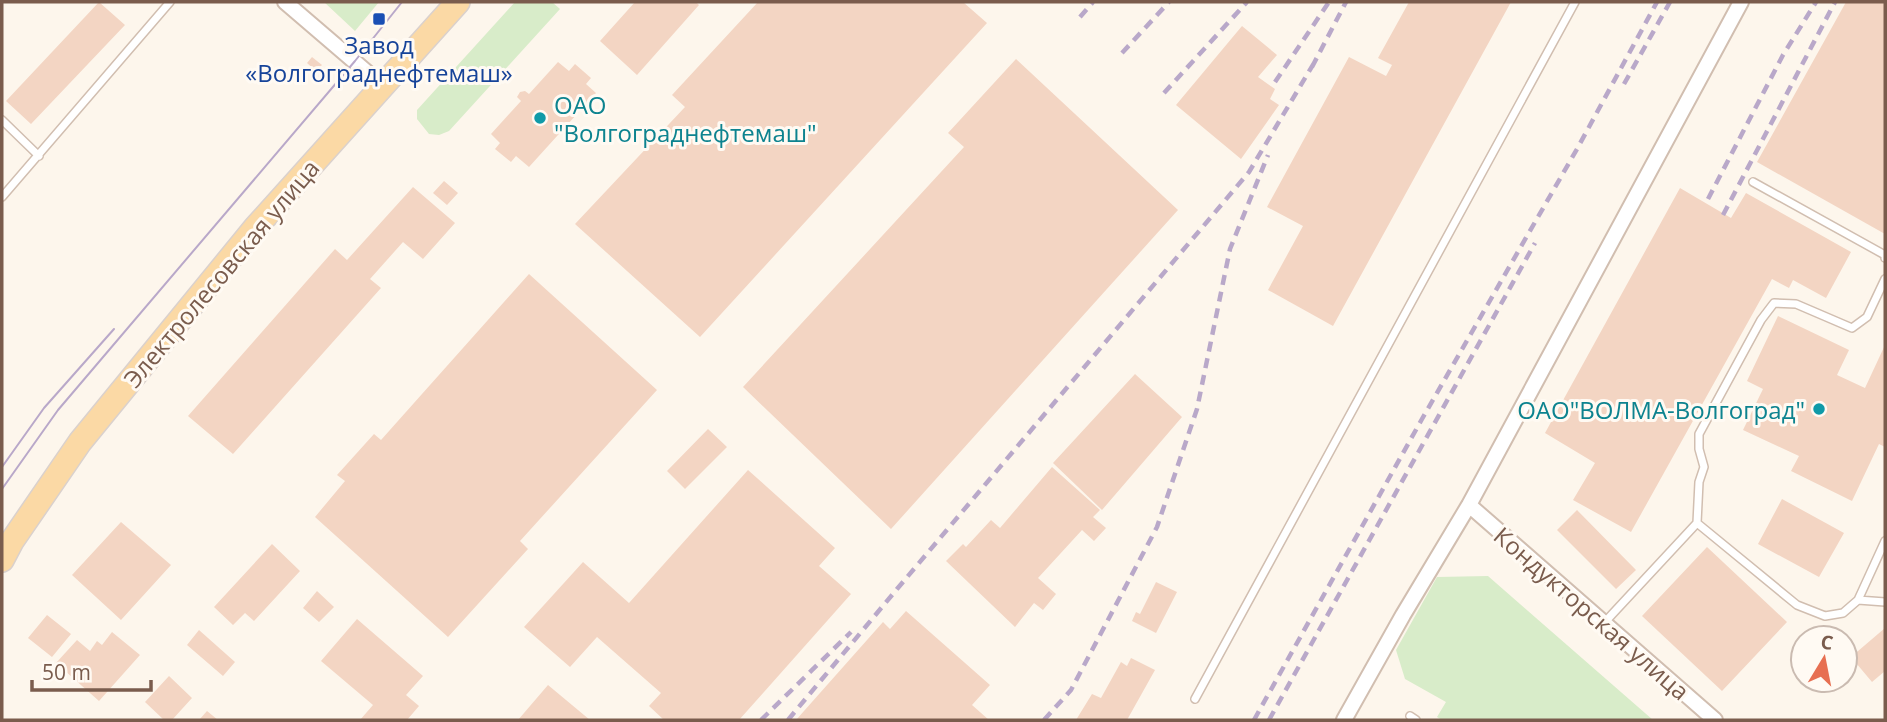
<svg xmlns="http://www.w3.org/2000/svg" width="1887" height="722" viewBox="0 0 1887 722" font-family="'Open Sans',sans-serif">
<rect width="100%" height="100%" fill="#fdf6ec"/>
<path fill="#d8ecc9" d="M324 2H379L355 31Z
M515 2H552L560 9 449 131 439 135 429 134 417 119V110Z
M1488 576 1653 720H1442L1437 717 1446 702 1405 679 1396 650 1437 577Z"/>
<path fill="#f3d5c3" d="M99 2 125 25 31 124 6 101Z
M635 2H696L699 5 637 75 600 41Z
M758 2H963L987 23 700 337 575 224 685 107 672 95Z
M1409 2H1511L1333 326 1268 290 1303 226 1267 207 1349 57 1386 76 1392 65 1378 58Z
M1846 2H1885V234L1757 162Z
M1242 26 1277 55 1258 77 1275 89 1270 99 1279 105 1241 159 1176 105Z
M312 57 322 65 316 71 307 63Z
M1016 59 1178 210 891 529 743 387 964 147 948 133Z
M558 62 569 71 575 64 591 78 586 84 596 93 529 167 516 156 511 162 495 149 500 143 491 134 521 101 517 97 520 92 525 91 529 94Z
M444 181 458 193 447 205 433 193Z
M413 187 455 223 423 259 403 242 370 279 381 288 233 454 188 416 335 249 347 260Z
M1680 188 1731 218 1746 193 1851 252 1826 298 1793 280 1789 288 1772 279 1631 532 1573 500 1595 463 1545 433Z
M529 274 657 390 520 541 528 549 448 637 315 517 345 481 337 475 374 434 381 440Z
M1778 316 1849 350 1837 375 1865 388 1885 345V447L1879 444 1852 501 1791 471 1799 456 1743 430 1763 389 1747 381Z
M1135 374 1182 417 1102 510 1053 463Z
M708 429 727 447 685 489 667 471Z
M1052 467 1100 510 1093 517 1106 528 1094 541 1082 530 1038 578 1056 594 1043 610 1034 603 1015 627 946 561 963 544 966 547 991 520 1000 528Z
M748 470 835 548 819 566 851 594 739 720H664L649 706 661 693 597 637 570 667 524 627 583 562 629 603Z
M1782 499 1844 533 1819 577 1758 544Z
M1577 510 1636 570 1616 589 1557 530Z
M121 522 171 565 121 620 72 575Z
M272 544 300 571 254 621 245 613 233 625 214 607Z
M1707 547 1787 622 1722 691 1642 616Z
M1156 582 1177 592 1156 633 1132 621 1136 612 1140 614Z
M317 591 334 607 319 622 303 608Z
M906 611 990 685 972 705 989 720H796L883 622 890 629Z
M47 615 71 634 52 657 28 638Z
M357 619 423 676 406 695 419 706 407 720H360L373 705 321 661Z
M1885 628V671L1872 682 1851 657Z
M199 630 235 662 223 676 187 645Z
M112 632 140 655 99 701 56 663 77 640 90 651 97 641 102 645Z
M1131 658 1155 670 1127 720H1076L1092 694 1101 698 1121 662 1127 666Z
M169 676 192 698 172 720H164L145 702Z
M548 685 590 720H518Z
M207 711 218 720H199Z"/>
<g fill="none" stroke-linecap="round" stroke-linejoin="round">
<g stroke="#d1beb0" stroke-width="10">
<path id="lane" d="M2 120 39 156
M1753 182 1885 255V258
M2 197 170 2
M1697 523 1699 482 1704 467 1699 449V434L1761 320 1774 303 1796 304 1852 328 1867 317 1885 279
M1858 600 1885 541
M1604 623 1697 523 1797 605 1825 616 1843 613 1858 600 1885 602
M1195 699 1575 2
M1410 716 1416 720"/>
</g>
<g stroke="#d1beb0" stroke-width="18">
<path id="street" d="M285 2 383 86
M1469 505 1715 720
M1344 720 1403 615 1469 505 1741 2"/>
</g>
<g stroke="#dad1cd" stroke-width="26">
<path id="primary" d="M2 560 12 541 80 442 255 228 458 2"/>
</g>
<use href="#lane" stroke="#fff" stroke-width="7"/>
<use href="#street" stroke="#fff" stroke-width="14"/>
<use href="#primary" stroke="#fbd9a5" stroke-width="23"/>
<path stroke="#b9a8c9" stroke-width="2" d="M2 467 44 408 114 329
M2 489 58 410 355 61 402 2"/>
<path stroke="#b9a8c9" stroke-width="4.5" stroke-dasharray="10 7" stroke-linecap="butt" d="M1080 17 1093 2
M1122 53 1169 2
M1312 67 1346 2
M1275 82 1329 2
M1624 84 1670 2
M1164 93 1247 2
M1708 199 1783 55 1816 2
M1723 215 1835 2
M761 720 851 632
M788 720 897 589 1249 172 1317 58
M1044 720 1071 690 1157 527 1197 409 1230 249 1268 155
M1254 720 1422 419 1577 149 1657 2
M1269 720 1535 243"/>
</g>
<rect fill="#1a4fb4" stroke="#fffaf3" stroke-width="2.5" x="372" y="12" width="14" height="14" rx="3.5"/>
<g fill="#0f9aa8" stroke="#fffaf3" stroke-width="2.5">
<circle cx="540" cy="118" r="7"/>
<circle cx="1819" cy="409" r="7"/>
</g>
<g text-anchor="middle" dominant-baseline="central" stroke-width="6" stroke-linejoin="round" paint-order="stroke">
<g font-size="24" fill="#164399" stroke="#fffaf3">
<text x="379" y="44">Завод<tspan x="379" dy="28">«Волгограднефтемаш»</tspan></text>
</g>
<g font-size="24" fill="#0d838f" stroke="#fffaf3" text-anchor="start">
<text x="554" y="104">ОАО<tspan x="554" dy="28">"Волгограднефтемаш"</tspan></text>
<text x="1805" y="409" text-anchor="end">ОАО"ВОЛМА-Волгоград"</text>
</g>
<g font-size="24" fill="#7a5c4d" stroke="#fffaf3">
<text transform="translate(221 273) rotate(-50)">Электролесовская улица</text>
<text transform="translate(1592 613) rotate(41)">Кондукторская улица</text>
</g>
</g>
<rect width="1887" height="722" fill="none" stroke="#7a5c4d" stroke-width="7"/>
<g transform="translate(1824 659) rotate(10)"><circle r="33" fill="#fffaf3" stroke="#cabbb1" stroke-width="2"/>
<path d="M0-5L12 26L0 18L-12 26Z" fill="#e76f51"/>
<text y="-10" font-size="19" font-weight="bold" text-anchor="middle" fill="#7a5c4d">С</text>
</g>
<path d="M32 680v10h119v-10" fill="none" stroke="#7a5c4d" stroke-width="3.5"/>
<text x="42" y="680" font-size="21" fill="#7a5c4d" stroke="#fffaf3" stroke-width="5" paint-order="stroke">50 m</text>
</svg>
